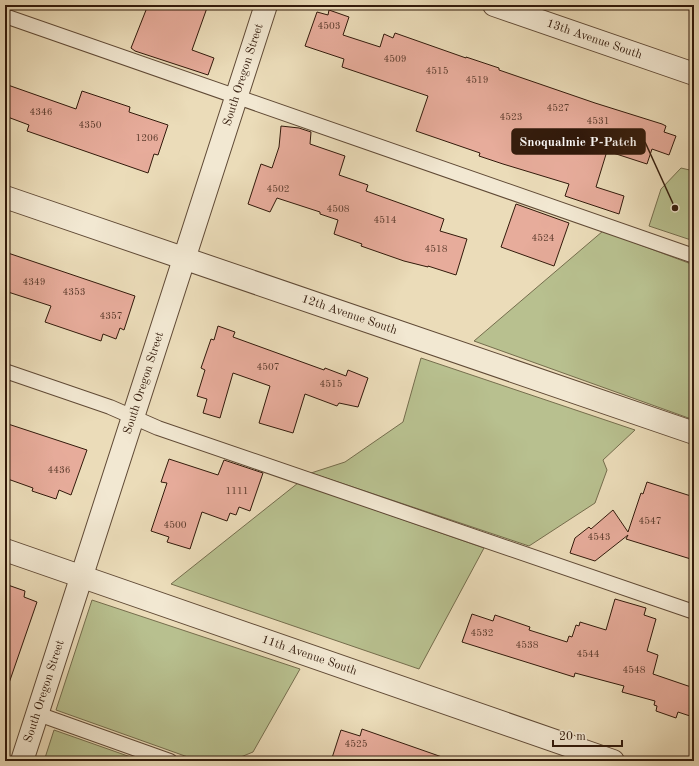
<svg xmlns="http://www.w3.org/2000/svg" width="699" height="766" viewBox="0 0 699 766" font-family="'Old Standard TT',serif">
<rect width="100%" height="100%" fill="#ebdcb9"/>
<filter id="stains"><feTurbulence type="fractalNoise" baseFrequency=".005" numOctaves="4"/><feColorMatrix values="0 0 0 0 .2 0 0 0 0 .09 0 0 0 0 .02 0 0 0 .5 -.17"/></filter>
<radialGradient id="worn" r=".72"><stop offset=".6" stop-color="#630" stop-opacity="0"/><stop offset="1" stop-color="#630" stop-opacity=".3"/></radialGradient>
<path fill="#b8c08f" stroke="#756d4d" d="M681 168 694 171V241L649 226 661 189Z
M603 231 694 265V420L474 341Z
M421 358 635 430 603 460 607 470 595 503 529 546 311 473 345 462 403 422Z
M298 483 484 548 419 669 171 584Z
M92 600 300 669 253 752 231 761H199L56 710Z
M54 730 142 761H44Z"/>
<path fill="#e7ac9b" stroke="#321a0b" d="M148 5H208L192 50 214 58 208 75 135 51 131 48Z
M329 10 349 17 343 35 380 47 384 34 393 38 395 33 466 58V57L499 68V70L595 103 662 124 666 126 664 132 676 136 669 155 652 149 647 164 607 151 596 187 624 196 619 214 565 196 569 184 503 164 479 156 480 153 416 131 428 96 342 67 344 59 305 46 317 12 328 15Z
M5 84 76 109 82 91 130 107 129 112 168 125 158 155 154 154 148 173 27 131 29 125 5 116Z
M281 126 299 128 311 132 310 144 345 156 339 175 368 185 366 191 444 219 440 231 467 239 456 275 428 266V267L404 261 361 246 362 244 334 234 338 220 320 214V212L277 198 270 212 248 204 261 164 272 168 279 147Z
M516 204 569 223 554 266 501 247Z
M5 252 135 296 124 330 120 328 116 339 103 334 101 341 45 322 51 306 5 291Z
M218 326 235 332 233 337 324 370 325 368 346 376 348 370 368 378 358 407 339 403 337 406 305 394 293 433 259 423 270 386 233 373 220 418 203 413 207 399 197 396 205 370 201 368 211 339 214 340Z
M5 423 87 450 71 495 59 490 56 499 32 491 33 488 5 478Z
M169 459 218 475 224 460 263 473 250 511 239 507 236 515 230 513 227 521 202 512 190 549 167 542 169 537 151 531 167 483 161 482Z
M647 482 694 497V560L626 539 628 535 595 561 570 553 575 538 589 527 591 529 613 510 628 532 641 493 643 494Z
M5 584 25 591 24 597 37 602 8 686 5 685Z
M615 599 646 608 644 615 656 619 647 651 658 655 653 674 694 688V705L690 716 678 712 676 718 656 711 657 706 654 705 655 701 622 692 624 686 575 673 574 677 462 642 472 614 493 621 495 615 530 627 529 630 567 642 569 636 572 637 576 625 579 626 580 622 606 630Z
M362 729 442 757 441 761H331L341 730 360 736Z"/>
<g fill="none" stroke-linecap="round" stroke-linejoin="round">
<g stroke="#604a36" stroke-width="16">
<path id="lane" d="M5 16 694 256
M5 371 110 407 158 428 694 612
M38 714 170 761"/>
</g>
<g stroke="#604a36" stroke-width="24">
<g id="street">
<path id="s1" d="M494 5 694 74"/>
<path id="s2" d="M5 197 694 433"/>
<path id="s3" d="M5 550 613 761"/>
<path id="s4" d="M22 761 266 5"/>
</g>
</g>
<use href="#lane" stroke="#f2e8d2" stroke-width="14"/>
<use href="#street" stroke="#f2e8d2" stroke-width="22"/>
</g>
<g text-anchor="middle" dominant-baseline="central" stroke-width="3.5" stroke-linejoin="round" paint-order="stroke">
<g font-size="10" fill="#5f3e2f">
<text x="329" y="26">4503</text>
<text x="395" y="59">4509</text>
<text x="437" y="71">4515</text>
<text x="477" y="80">4519</text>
<text x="558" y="108">4527</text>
<text x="41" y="112">4346</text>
<text x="511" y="117">4523</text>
<text x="598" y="121">4531</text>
<text x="90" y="125">4350</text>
<text x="147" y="138">1206</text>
<text x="278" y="189">4502</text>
<text x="338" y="209">4508</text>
<text x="385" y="220">4514</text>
<text x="543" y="238">4524</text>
<text x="436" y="249">4518</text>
<text x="34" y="282">4349</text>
<text x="74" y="292">4353</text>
<text x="111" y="316">4357</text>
<text x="268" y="367">4507</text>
<text x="331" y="384">4515</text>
<text x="59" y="470">4436</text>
<text x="237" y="491">1111</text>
<text x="650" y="521">4547</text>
<text x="175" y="525">4500</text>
<text x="599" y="537">4543</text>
<text x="482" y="633">4532</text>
<text x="527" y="645">4538</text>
<text x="588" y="654">4544</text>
<text x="634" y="670">4548</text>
<text x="356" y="744">4525</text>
</g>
<g font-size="12" fill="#321a0b" stroke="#f2e8d2">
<text stroke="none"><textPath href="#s1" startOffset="106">13th Avenue South</textPath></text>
<text stroke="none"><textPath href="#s4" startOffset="721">South Oregon Street</textPath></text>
<text stroke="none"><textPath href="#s2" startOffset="364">12th Avenue South</textPath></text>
<text stroke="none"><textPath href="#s4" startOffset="397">South Oregon Street</textPath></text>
<text stroke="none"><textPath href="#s3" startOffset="322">11th Avenue South</textPath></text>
<text stroke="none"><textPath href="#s4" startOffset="73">South Oregon Street</textPath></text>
</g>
</g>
<path fill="none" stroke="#321a0b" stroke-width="1.5" d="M675 208L645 142"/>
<circle fill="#321a0b" stroke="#f2e8d2" stroke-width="1.5" cx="675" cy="208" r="4"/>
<rect fill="#321a0b" stroke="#321a0b" stroke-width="1.5" x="512" y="129" width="133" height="25" rx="4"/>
<g font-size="13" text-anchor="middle" font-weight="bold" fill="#fff">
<text x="578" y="146">Snoqualmie P-Patch</text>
</g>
<rect width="699" height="766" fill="none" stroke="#ebdcb9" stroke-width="20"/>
<rect x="6" y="6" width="687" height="754" fill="none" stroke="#321a0b" stroke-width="2"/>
<rect x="10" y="10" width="679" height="746" fill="none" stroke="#321a0b"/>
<path d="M553 740v6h69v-6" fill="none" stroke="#321a0b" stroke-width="2"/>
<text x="559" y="740" font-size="12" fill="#321a0b" stroke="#f2e8d2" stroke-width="3" paint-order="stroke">20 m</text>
<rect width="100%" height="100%" filter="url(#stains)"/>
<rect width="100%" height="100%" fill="url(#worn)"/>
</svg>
